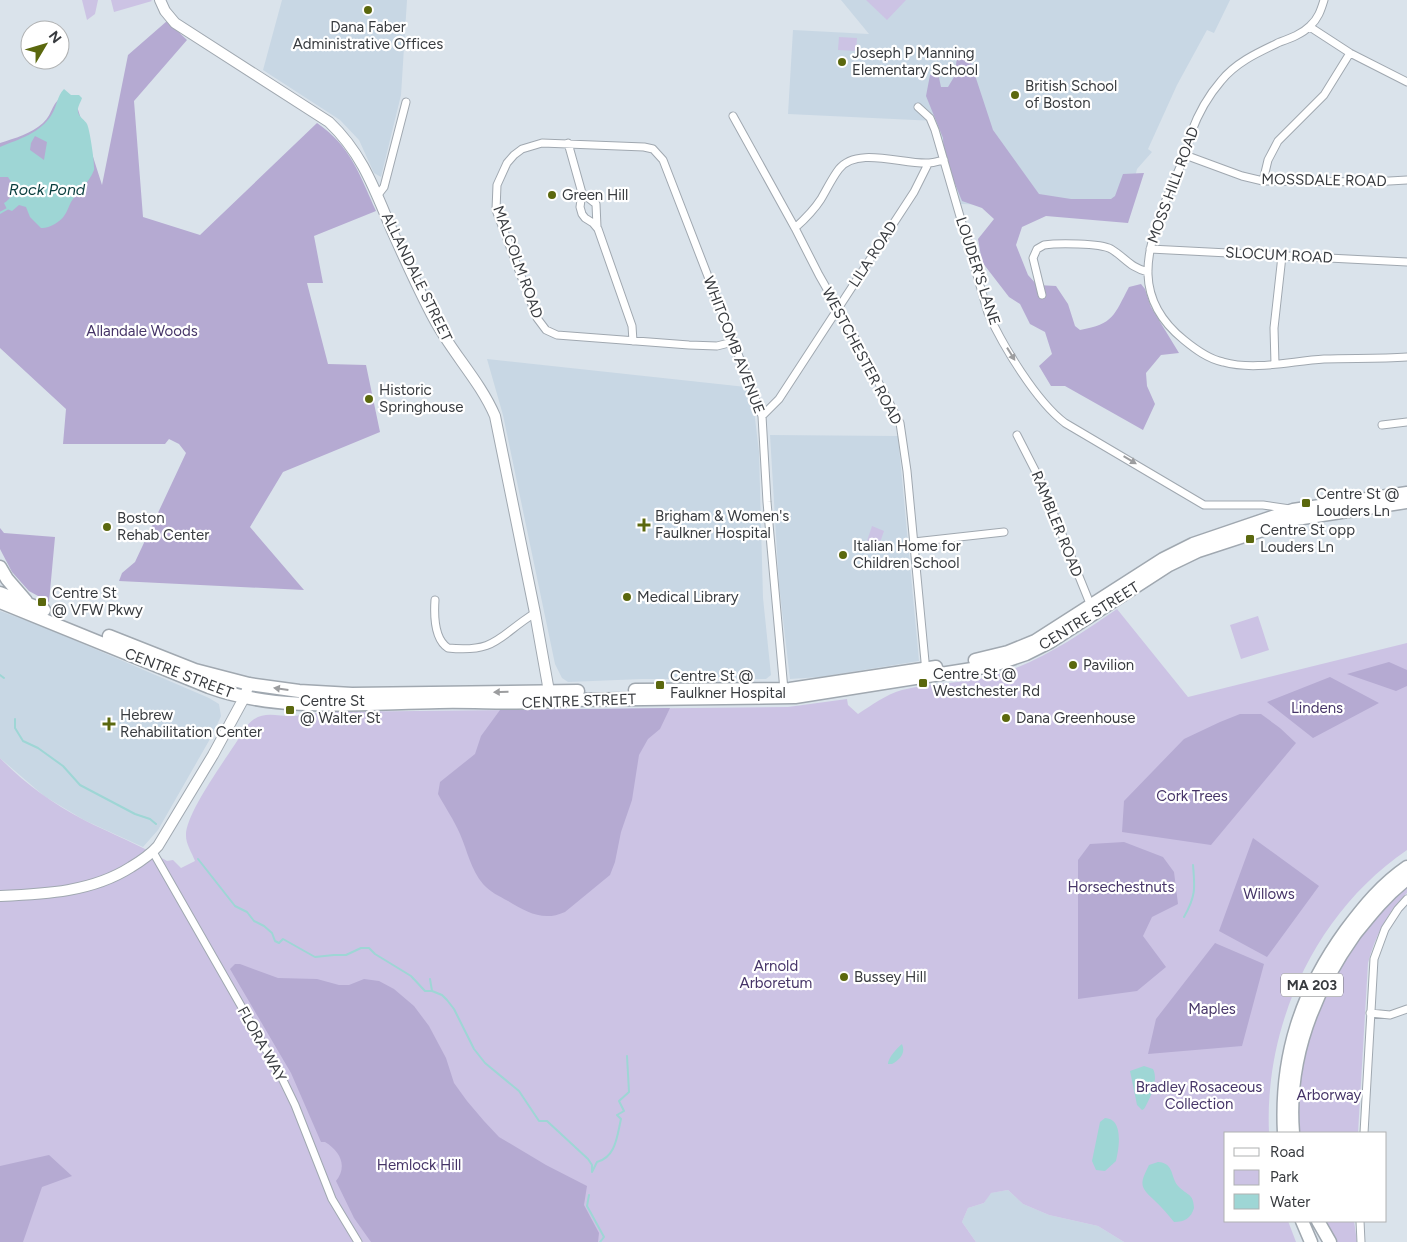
<svg xmlns="http://www.w3.org/2000/svg" width="1407" height="1242" viewBox="0 0 1407 1242" font-family="Figtree,sans-serif">
<rect width="100%" height="100%" fill="#dae3eb"/>
<path fill="#c8d7e4" d="M282 0H407L401 95 381 177 374 173 359 140 340 120 263 70Z
M841 0H1230L1214 33 1207 30 1177 85 1148 149 1152 152 1137 169 1127 209 961 204 936 121 788 114 793 30 869 34Z
M487 359 746 387 754 410 759 452 763 598 771 675 766 679H642L568 682 562 678 555 664 503 415Z
M770 435 898 436 919 661 820 677 790 679 779 585Z
M0 611 39 625 209 698 219 704 221 716 214 732 158 830 143 847 84 820 44 796 0 758Z
M1008 1190 1023 1204 1049 1215 1098 1226 1124 1242H976L962 1222 968 1208 984 1203 990 1193Z"/>
<path fill="#ccc3e4" d="M82 0H98L95 14 87 20Z
M111 0H151L152 1 114 12Z
M866 0H906L887 20Z
M839 37 857 38 856 51 838 50Z
M872 526 884 531 877 551 865 547Z
M1117 609 1188 697 1407 643V850C1316 912 1264 1024 1269 1133H1226V1221H1288L1296 1242H1124L1098 1226 1049 1215 1023 1204 1008 1190 991 1193 984 1203 968 1208 962 1222 976 1242H0V758C24 783 53 804 84 820 112 834 140 845 167 861L173 860 181 868 195 861C192 853 186 844 186 836 185 812 232 751 246 727 261 708 275 717 295 716 304 715 314 713 323 712L788 707 847 699 848 705 858 714C872 705 885 695 902 690 932 682 966 684 996 675 1040 662 1079 635 1117 609Z
M1258 616 1269 650 1241 659 1230 625Z
M1407 886V893C1387 912 1375 937 1368 963L1358 1133H1298V1096L1302 1063 1309 1033 1337 970 1368 926Z
M1325 1221H1354L1357 1242H1336Z"/>
<path fill="#b5aad2" d="M167 21 187 40 134 101 143 217 200 235 317 123C351 146 360 176 376 211L314 236 323 283H307L328 364 366 365 380 432 283 472 250 527 304 590 119 581 122 573 135 562 186 453 179 444 169 439 165 444H63L66 409 0 348V143C15 138 31 134 43 123 54 113 50 102 67 94L74 97 102 185 128 55Z
M964 53 969 57 993 130 1039 194 1071 199H1111L1115 196 1123 174 1144 173 1128 223 1046 216 1022 227 1016 245 1028 275 1037 285 1056 286 1068 304 1075 326 1080 330C1114 324 1114 315 1129 287L1141 284 1145 289 1151 307 1179 353 1161 355 1146 373 1147 386 1155 404 1143 430 1065 386H1051L1039 366 1052 354 1045 332 1030 324 1020 304 1009 297 982 262 978 239 994 219 982 208 962 201 944 157 943 138 926 96 930 75 938 73 941 87H948L954 77 957 58Z
M0 528 4 533 55 537 49 602 29 591 12 572 0 549Z
M1389 662 1407 670V686L1396 691 1347 674Z
M1330 677 1379 703 1313 738 1267 702Z
M670 708 660 729 648 739 639 755 632 800 621 832 615 862 610 875 565 912C543 922 527 912 508 901 499 896 490 892 483 884 471 870 467 850 460 834 454 820 445 807 438 794L440 782 475 754 481 736 500 710Z
M1240 714H1261L1280 728 1296 743 1211 845 1122 832 1124 801 1153 771 1184 739 1220 722Z
M1253 838 1319 886 1267 957 1219 931Z
M1124 842 1163 857 1174 872 1178 904 1152 917 1143 936 1166 967 1137 991 1078 999V860L1090 844Z
M1215 943 1264 964 1242 1046 1148 1054 1156 1019Z
M235 964H240L278 978 317 979 339 985H349L364 979 379 981 394 989 414 1006 429 1026 446 1058 454 1083 467 1101 484 1121 499 1137 546 1165 587 1186 584 1205 599 1233 598 1242H371L354 1218 336 1181C348 1166 340 1151 325 1142H321L291 1073 230 969Z
M49 1155 72 1176 42 1187 23 1242H0V1166Z"/>
<path fill="#9ed6d5" fill-rule="evenodd" d="M64 89 71 95H79L82 98C81 102 77 107 78 112 79 117 85 120 87 124 90 130 95 165 94 170 89 183 78 191 71 202 69 206 67 212 64 216 60 222 48 229 41 228L30 217 26 207 19 205 12 211 7 209 4 203C15 196 15 187 8 177H0V147C19 139 41 133 52 114 57 106 57 96 64 89ZM35 136 47 142 44 160 30 150 31 143Z
M902 1044C906 1053 900 1060 892 1064H888C888 1058 897 1048 902 1044Z
M1144 1066 1153 1069C1159 1080 1150 1099 1144 1109L1142 1110 1137 1105 1130 1071Z
M1105 1118C1124 1119 1119 1148 1116 1161L1105 1171 1096 1170 1092 1161 1100 1122Z
M1158 1162C1175 1163 1170 1178 1179 1187 1188 1196 1193 1193 1194 1208 1191 1218 1185 1222 1174 1222 1168 1215 1162 1207 1154 1200 1139 1187 1140 1183 1149 1165Z"/>
<g fill="none" stroke-linecap="round" stroke-linejoin="round">
<path stroke="#9ed6d5" stroke-width="2" d="M0 213 7 209
M0 675 4 678
M15 719V728L23 741 38 748 63 766 80 785 135 814 150 819 156 824
M198 859 235 906 247 912 254 921 264 926 272 933 275 941 279 943 283 939 315 957 334 955H346L361 948H369L375 954 411 976 425 991H432L442 995 447 1000 454 1009 474 1049 485 1063 519 1091 539 1121H547L588 1159 592 1165V1172
M1184 917C1196 896 1195 888 1193 865
M430 979 432 991
M592 1172 597 1162C616 1157 617 1136 621 1119L617 1115 624 1111 619 1101 629 1092 627 1056
M589 1195 587 1206 604 1237 600 1242"/>
<g stroke="#a0a8b0" stroke-width="9">
<path id="street" d="M1324 0C1321 10 1318 19 1310 26 1302 34 1291 38 1280 42 1259 52 1236 62 1221 81 1208 96 1198 114 1191 133 1189 140 1188 148 1185 155 1179 170 1172 185 1166 200 1145 253 1133 299 1184 340 1195 349 1208 359 1223 362 1255 371 1291 361 1324 359 1352 358 1379 359 1407 357
M1310 27 1350 53 1407 82
M918 107 930 118 935 130 988 313C1003 346 1036 401 1065 423L1204 505H1263L1290 509
M733 116 795 228 819 275 856 340 900 423 907 471 926 672
M568 143 582 193 580 207 582 214 585 218 593 223 598 229 632 326 633 341
M1185 155 1242 176 1263 181 1372 182 1407 180
M1263 181 1268 160 1278 141 1324 95 1350 53
M582 193 596 204 597 227
M377 196 384 187 406 102
M795 228C805 219 814 210 821 199 827 189 832 178 839 169 857 146 904 165 929 163 934 163 939 161 944 160
M1150 249 1407 262
M1042 295 1033 258 1037 249 1044 245C1057 243 1100 243 1111 249 1126 258 1129 267 1148 272
M733 342 717 346 689 345 557 335 546 330 537 318 496 210 497 185 507 163 514 155 522 149 542 143 644 147 653 149 663 160 762 416 767 502 784 690
M1275 364 1274 328 1282 256
M762 416 779 399 914 192 928 164
M1382 425 1407 422
M1017 435 1040 480 1091 606
M914 542 1004 532
M435 600C434 615 434 639 448 648 497 653 498 636 535 613
M153 852 280 1074 295 1105 332 1199 358 1242
M1370 1013 1390 1015 1407 1009
M1364 1133 1374 959 1385 929 1398 909 1407 899
M1360 1221 1361 1242"/>
</g>
<g stroke="#a0a8b0" stroke-width="12">
<path id="secondary" d="M160 0 165 11 175 23 329 122C363 154 375 191 393 233 406 262 419 291 434 319 452 353 480 381 495 416L535 613 550 697
M0 896C45 894 92 892 131 867 141 861 150 855 158 846L213 755 244 698 249 684"/>
</g>
<g stroke="#a0a8b0" stroke-width="15">
<path id="highway" d="M0 567 7 579 26 601
M0 593 44 610
M0 602 209 687C280 713 364 703 439 702 481 701 522 705 564 700L795 697 991 666 1026 654 1050 642 1169 565 1198 551 1296 519 1407 502
M109 636 195 670 249 684 299 691 352 694 578 691
M975 660 1008 652 1035 641 1163 559 1193 544 1293 510 1407 493
M635 690 790 689 936 667
M1284 1133C1280 1056 1301 992 1346 930 1364 906 1382 884 1407 867
M1293 1133C1287 1060 1313 993 1355 934 1371 914 1386 895 1407 879
M1302 1221 1311 1242
M1318 1221 1330 1242"/>
</g>
<use href="#street" stroke="#fff" stroke-width="7"/>
<use href="#secondary" stroke="#fff" stroke-width="10"/>
<use href="#highway" stroke="#fff" stroke-width="12"/>
</g>
<defs><path id="oneway-solid" d="M-6-.8H1V-3.2L6.5 0L1 3.2V.8H-6Z" transform="scale(1.25)"/></defs>
<g fill="#9c9d9f">
<use href="#oneway-solid" transform="translate(1011 354) rotate(58)"/>
<use href="#oneway-solid" transform="translate(1130 460) rotate(31)"/>
<use href="#oneway-solid" transform="translate(281 689) rotate(-172)"/>
<use href="#oneway-solid" transform="translate(501 692) rotate(179)"/>
</g>
<g fill="#5b680e" stroke="#fff" stroke-width="2">
<circle cx="368" cy="10" r="5"/>
<circle cx="842" cy="62" r="5"/>
<circle cx="1015" cy="95" r="5"/>
<circle cx="552" cy="195" r="5"/>
<circle cx="369" cy="399" r="5"/>
<rect x="1301" y="498" width="10" height="10" rx="2.5"/>
<path d="M641.5 517.5h5v5h5v5h-5v5h-5v-5h-5v-5h5z"/>
<circle cx="107" cy="527" r="5"/>
<rect x="1245" y="534" width="10" height="10" rx="2.5"/>
<circle cx="843" cy="555" r="5"/>
<circle cx="627" cy="597" r="5"/>
<rect x="37" y="597" width="10" height="10" rx="2.5"/>
<circle cx="1073" cy="665" r="5"/>
<rect x="918" y="678" width="10" height="10" rx="2.5"/>
<rect x="655" y="680" width="10" height="10" rx="2.5"/>
<rect x="285" y="705" width="10" height="10" rx="2.5"/>
<circle cx="1006" cy="718" r="5"/>
<path d="M106.5 716.5h5v5h5v5h-5v5h-5v-5h-5v-5h5z"/>
<circle cx="844" cy="977" r="5"/>
</g>
<g text-anchor="middle" dominant-baseline="central" stroke-width="4.5" stroke-linejoin="round" paint-order="stroke">
<rect fill="#fff" stroke="#747679" stroke-width="1" x="1281" y="973.5" width="62" height="23" rx="4"/>
<g font-size="14" font-weight="bold" fill="#383b3f">
<text x="1312" y="985">MA 203</text>
</g>
<g font-size="15" fill="#383b3f" stroke="#fff" text-anchor="start">
<text x="368" y="27" text-anchor="middle">Dana Faber<tspan x="368" dy="17">Administrative Offices</tspan></text>
<text x="852" y="53">Joseph P Manning<tspan x="852" dy="17">Elementary School</tspan></text>
<text x="1025" y="86">British School<tspan x="1025" dy="17">of Boston</tspan></text>
<text x="562" y="195">Green Hill</text>
<text x="379" y="390">Historic<tspan x="379" dy="17">Springhouse</tspan></text>
<text x="1316" y="494">Centre St @<tspan x="1316" dy="17">Louders Ln</tspan></text>
<text x="655" y="516">Brigham &amp; Women's<tspan x="655" dy="17">Faulkner Hospital</tspan></text>
<text x="117" y="518">Boston<tspan x="117" dy="17">Rehab Center</tspan></text>
<text x="1260" y="530">Centre St opp<tspan x="1260" dy="17">Louders Ln</tspan></text>
<text x="853" y="546">Italian Home for<tspan x="853" dy="17">Children School</tspan></text>
<text x="52" y="593">Centre St<tspan x="52" dy="17">@ VFW Pkwy</tspan></text>
<text x="637" y="597">Medical Library</text>
<text x="1083" y="665">Pavilion</text>
<text x="933" y="674">Centre St @<tspan x="933" dy="17">Westchester Rd</tspan></text>
<text x="670" y="676">Centre St @<tspan x="670" dy="17">Faulkner Hospital</tspan></text>
<text x="300" y="701">Centre St<tspan x="300" dy="17">@ Walter St</tspan></text>
<text x="120" y="715">Hebrew<tspan x="120" dy="17">Rehabilitation Center</tspan></text>
<text x="1016" y="718">Dana Greenhouse</text>
<text x="854" y="977">Bussey Hill</text>
</g>
<g font-size="15" fill="#383b3f" stroke="#fff">
<text transform="translate(1324 180) rotate(1)">MOSSDALE ROAD</text>
<text transform="translate(1173 185) rotate(-70)">MOSS HILL ROAD</text>
<text transform="translate(873 254) rotate(-57)">LILA ROAD</text>
<text transform="translate(1279 255) rotate(3)">SLOCUM ROAD</text>
<text transform="translate(518 262) rotate(70)">MALCOLM ROAD</text>
<text transform="translate(978 271) rotate(72)">LOUDER'S LANE</text>
<text transform="translate(417 277) rotate(64)">ALLANDALE STREET</text>
<text transform="translate(734 345) rotate(69)">WHITCOMB AVENUE</text>
<text transform="translate(862 356) rotate(62)">WESTCHESTER ROAD</text>
<text transform="translate(1057 524) rotate(68)">RAMBLER ROAD</text>
<text transform="translate(1089 616) rotate(-32)">CENTRE STREET</text>
<text transform="translate(179 673) rotate(21)">CENTRE STREET</text>
<text transform="translate(579 701) rotate(-2)">CENTRE STREET</text>
<text transform="translate(262 1044) rotate(61)">FLORA WAY</text>
</g>
<g font-size="15" fill="#463568" stroke="#fff">
<text x="142" y="331">Allandale Woods</text>
<text x="1317" y="708">Lindens</text>
<text x="1192" y="796">Cork Trees</text>
<text x="1121" y="887">Horsechestnuts</text>
<text x="1269" y="894">Willows</text>
<text x="776" y="966">Arnold<tspan x="776" dy="17">Arboretum</tspan></text>
<text x="1212" y="1009">Maples</text>
<text x="1199" y="1087">Bradley Rosaceous<tspan x="1199" dy="17">Collection</tspan></text>
<text x="1329" y="1095">Arborway</text>
<text x="419" y="1165">Hemlock Hill</text>
</g>
<g font-size="16" font-style="italic" fill="#093e3e" stroke="#fff">
<text x="47" y="189">Rock Pond</text>
</g>
</g>
<rect x="1224" y="1132" width="162" height="90" fill="#ffffff" stroke="#afb1b2"/>
<rect x="1234" y="1148" width="25" height="8" fill="#ffffff" stroke="#afb1b2"/>
<text x="1270" y="1157" font-size="15" fill="#383b3f">Road</text>
<rect x="1234" y="1170" width="25" height="15" fill="#ccc3e4" stroke="#afb1b2"/>
<text x="1270" y="1182" font-size="15" fill="#383b3f">Park</text>
<rect x="1234" y="1194" width="25" height="15" fill="#9ed6d5" stroke="#afb1b2"/>
<text x="1270" y="1207" font-size="15" fill="#383b3f">Water</text>
<g transform="translate(45 45) rotate(52)"><circle r="24" fill="#ffffff" stroke="#afb1b2"/>
<path d="M0-4L9 19L0 12L-9 19Z" fill="#5b680e"/>
<text y="-8" font-size="14" font-weight="bold" text-anchor="middle" fill="#383b3f">N</text>
</g>
</svg>
